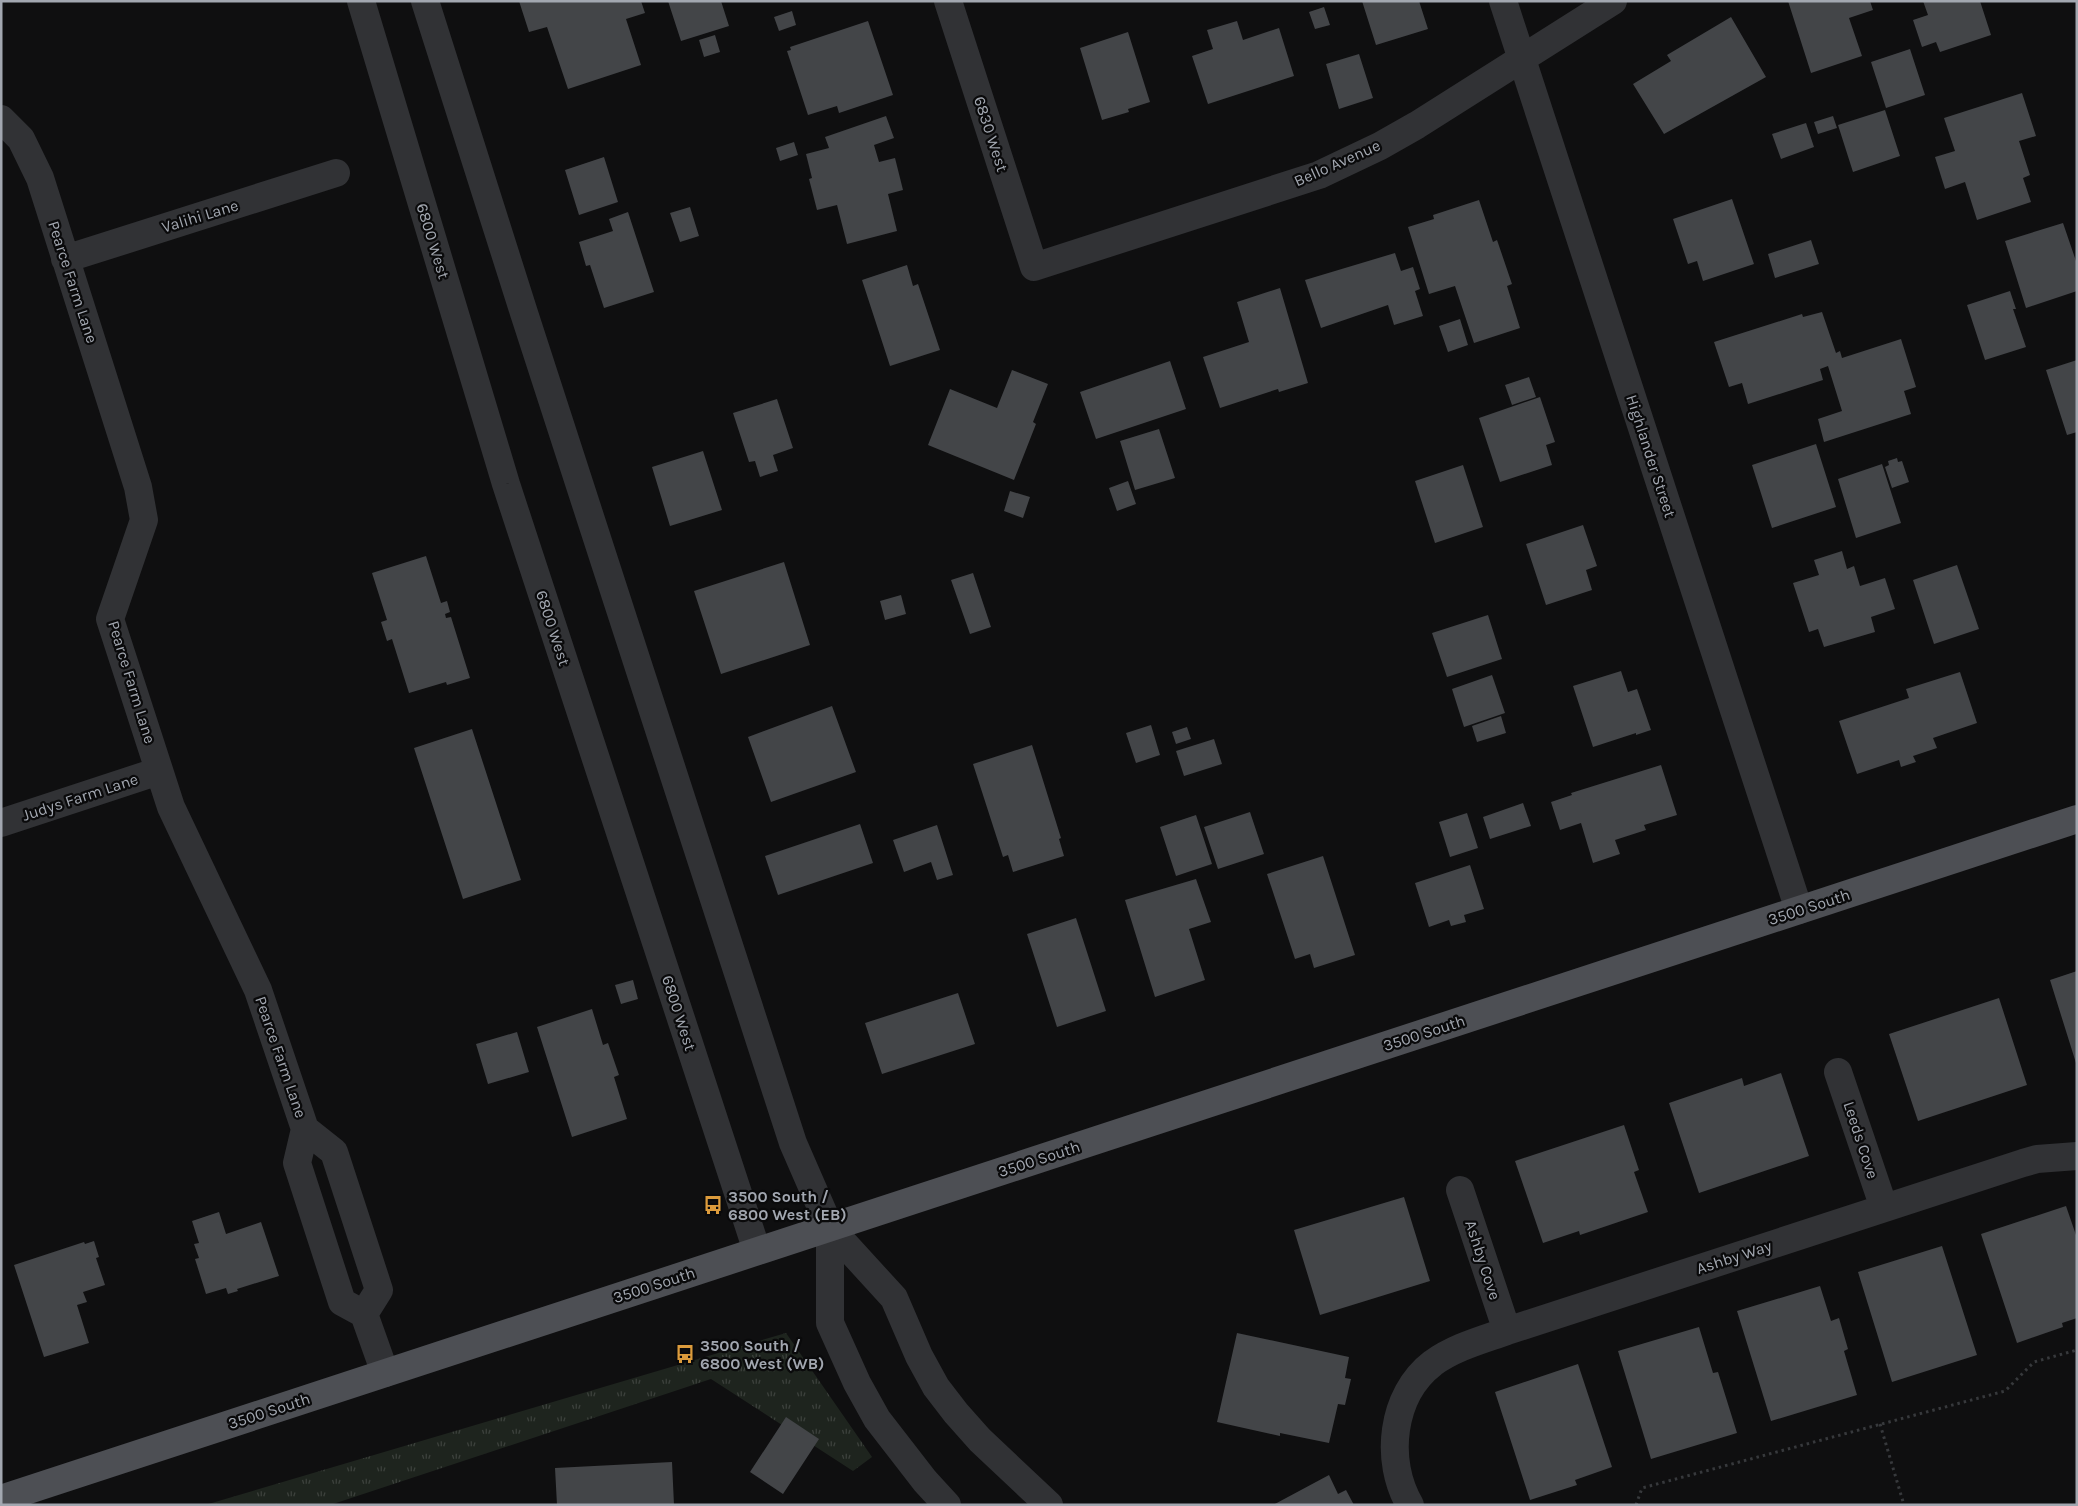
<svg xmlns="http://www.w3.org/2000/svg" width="2078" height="1506" viewBox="0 0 2078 1506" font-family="Karla,sans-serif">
<defs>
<pattern id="park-tufts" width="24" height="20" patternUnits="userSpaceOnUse" patternTransform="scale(1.25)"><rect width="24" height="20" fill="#1e241e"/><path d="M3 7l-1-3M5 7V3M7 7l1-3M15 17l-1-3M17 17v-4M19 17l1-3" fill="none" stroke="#3c413c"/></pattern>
</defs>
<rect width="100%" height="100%" fill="#0f0f10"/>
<path fill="url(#park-tufts)" d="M786 1333 872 1457 853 1471 711 1379 330 1505H205Z"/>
<path fill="#434548" d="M519 1H641L645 13 626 19 641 65 568 89 547 27 529 32Z
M668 1H721L729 26 681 41Z
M1362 1H1419L1428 29 1376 45Z
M1788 1H1870L1873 10 1849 18 1862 56 1811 73Z
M1923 1H1980L1991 35 1940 52 1936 42 1922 47 1913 20 1928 15Z
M1324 7 1330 25 1315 29 1309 12Z
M792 11 796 25 779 31 774 17Z
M1731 17 1766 77 1664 134 1633 84 1671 61 1667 55Z
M868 21 893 95 839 113 837 106 808 115 787 51 791 50 790 47Z
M1237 21 1243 40 1279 28 1294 76 1208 104 1192 56 1213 49 1207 30Z
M1128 32 1150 102 1128 109 1129 112 1102 120 1080 48Z
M715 35 720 52 704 57 699 40Z
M1910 49 1925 95 1886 108 1871 62Z
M1359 54 1373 98 1339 109 1326 64Z
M2022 93 2036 136 2019 141 2030 175 2023 178 2031 202 1977 220 1965 182 1945 189 1935 157 1955 151 1944 118Z
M1885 110 1900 156 1853 172 1838 125Z
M886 116 894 138 874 145 879 162 895 158 903 190 888 194 897 231 847 244 837 205 817 210 809 179 812 178 806 154 829 148 825 137Z
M1833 116 1837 128 1818 134 1814 122Z
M1806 123 1814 147 1781 159 1772 134Z
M794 142 798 155 780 161 776 148Z
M604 157 618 202 579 215 565 170Z
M1732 199 1754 264 1703 281 1697 261 1688 264 1673 219Z
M1479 200 1493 242 1497 240 1512 284 1507 286 1520 328 1474 343 1455 286 1429 294 1408 227 1434 219 1433 215Z
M690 207 699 236 680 242 670 213Z
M628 212 654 292 604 308 590 265 586 266 579 242 613 231 609 219Z
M2063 223 2077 264V291L2026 308 2005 241Z
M1811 240 1819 264 1775 278 1768 254Z
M1395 253 1401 271 1413 267 1420 289 1415 291 1423 316 1394 325 1388 305 1321 328 1305 280Z
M907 265 913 286 918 284 940 350 890 366 862 280Z
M1280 288 1308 383 1279 392 1278 389 1220 408 1203 357 1249 342 1237 302Z
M2010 291 2016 309H2013L2026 347 1985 360 1967 305Z
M1822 312 1836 353 1840 351 1842 358 1901 339 1916 387 1904 391 1911 414 1824 442 1818 419 1842 411 1828 366 1820 369 1823 380 1748 404 1742 383 1729 387 1714 342 1802 314 1803 317Z
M1460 319 1468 345 1448 352 1439 326Z
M2077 360V432L2067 435 2046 370Z
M1170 361 1186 409 1096 439 1080 392Z
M1012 370 1048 384 1033 422 1036 424 1014 480 928 445 950 389 997 408Z
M1529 377 1536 397 1512 405 1505 385Z
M1540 397 1555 442 1546 445 1552 465 1500 482 1479 418Z
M777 399 793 448 773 455 778 471 760 477 755 461 749 462 733 413Z
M1159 429 1175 478 1135 490 1120 441Z
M1816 444 1836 507 1772 528 1752 465Z
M703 451 722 510 670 526 652 467Z
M1897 458 1898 462 1902 461 1909 482 1892 488 1885 467 1889 465 1888 461Z
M1882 464 1901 523 1856 538 1838 479Z
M1463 465 1483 527 1435 543 1415 481Z
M1128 481 1136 504 1117 511 1109 488Z
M1010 491 1030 497 1023 518 1004 511Z
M1583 525 1597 566 1586 570 1592 590 1546 605 1526 544Z
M1842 551 1847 569 1854 566 1860 586 1885 578 1895 609 1871 617 1875 632 1824 647 1818 629 1809 632 1793 583 1819 575 1814 560Z
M426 556 441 603 447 601 450 612 445 614 446 618 451 617 470 678 447 685 446 682 409 693 392 639 387 641 381 622 387 620 372 573Z
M784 562 810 645 721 674 694 591Z
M1957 565 1979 629 1934 644 1913 580Z
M973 573 991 627 970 634 951 580Z
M901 595 906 614 885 620 880 601Z
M1488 615 1502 659 1447 677 1432 633Z
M1621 671 1628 692 1637 689 1651 730 1636 735V733L1593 747 1573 686Z
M1960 672 1977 723 1933 738 1937 748 1913 756 1916 762 1901 767 1899 760 1857 774 1839 721 1909 698 1906 689Z
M1492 675 1505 713 1464 727 1452 689Z
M832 706 856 772 771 802 748 737Z
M1501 716 1506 733 1477 742 1472 726Z
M1151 725 1160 755 1136 763 1126 733Z
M1187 727 1191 739 1176 744 1172 732Z
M472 729 521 880 463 899 414 748Z
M1214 739 1222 764 1184 776 1176 751Z
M1032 745 1061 838 1059 839 1064 856 1013 872 1008 855 1003 857 973 764Z
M1661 765 1677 815 1644 825 1646 830 1615 840 1620 854 1593 863 1581 823 1560 830 1551 802 1572 795 1571 793Z
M1523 803 1531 826 1490 839 1483 817Z
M1250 812 1264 854 1218 869 1204 827Z
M1467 813 1478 848 1450 857 1439 822Z
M1196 815 1212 864 1176 876 1160 827Z
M860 824 873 863 778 895 765 856Z
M937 825 953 875 937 880 931 862 904 872 893 840Z
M1323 856 1355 955 1314 968 1310 954 1295 959 1267 874Z
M1470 865 1484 909 1464 915 1466 922 1451 926 1449 920 1429 927 1415 883Z
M1196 879 1211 922 1189 929 1205 980 1155 997 1125 900Z
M1076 918 1106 1011 1057 1027 1027 934Z
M2077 971V1063H2076L2050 980Z
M633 980 638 999 621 1004 615 985Z
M958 993 975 1044 882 1074 865 1023Z
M1999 998 2027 1085 1918 1121 1889 1034Z
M592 1009 603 1045 608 1043 619 1075 614 1077 627 1119 572 1137 537 1027Z
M517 1032 529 1072 488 1084 476 1044Z
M1781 1073 1809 1156 1699 1193 1669 1103 1742 1078 1744 1086Z
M1624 1125 1639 1170 1634 1172 1648 1212 1580 1235 1579 1231 1543 1243 1515 1161Z
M1404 1197 1430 1281 1320 1315 1294 1230Z
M2066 1206 2077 1238V1318L2062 1323 2063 1327 2017 1343 1981 1234Z
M219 1212 226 1234 261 1222 279 1276 237 1289 238 1291 228 1294 226 1288 206 1294 195 1259 199 1258 194 1244 199 1243 192 1221Z
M94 1241 99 1257 96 1258 105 1285 83 1292 87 1302 77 1305 89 1343 44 1357 14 1265 84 1242 85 1244Z
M1942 1246 1977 1355 1892 1382 1858 1272Z
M1820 1286 1831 1321 1839 1318 1848 1349 1844 1351 1857 1395 1771 1421 1737 1311Z
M1699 1327 1713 1373 1718 1372 1737 1433 1651 1459 1618 1351Z
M1237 1333 1349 1357 1345 1378 1351 1379 1345 1405 1338 1404 1329 1443 1280 1433V1436L1217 1422Z
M1578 1364 1612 1467 1575 1480 1577 1485 1530 1500 1495 1392Z
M786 1417 819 1439 783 1494 750 1472Z
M672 1462 674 1505H557L555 1468Z
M1329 1475 1338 1494 1346 1490 1354 1505H1273Z"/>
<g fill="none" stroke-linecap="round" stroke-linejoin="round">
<path stroke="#37393c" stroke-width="3" stroke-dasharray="2.5 4" stroke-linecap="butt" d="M1880 1424 1904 1505
M1636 1505 1642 1488 2005 1391 2034 1362 2077 1350"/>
<path stroke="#313235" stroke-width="28" d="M361 1 506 484 757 1251
M425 1 524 313 793 1143 830 1228 894 1298 919 1356 936 1387 956 1413 980 1440 1049 1505
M948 1 1034 267 1319 175 1380 146 1417 125 1613 1
M1503 1 1799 910
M1 119 21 139 40 178 138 487 144 520 110 619 171 807 258 990 305 1129 297 1163 342 1302 364 1314 385 1373
M65 259 336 173
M1 823 159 771
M1838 1072 1884 1208
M305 1129 334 1152 379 1290 364 1314
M1460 1190 1507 1331
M830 1228V1323L857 1383 877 1419 925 1481 947 1505
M1410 1505C1384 1461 1391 1395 1433 1363 1455 1347 1482 1340 1507 1331L2023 1163 2037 1159 2077 1156"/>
<path stroke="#4d4f54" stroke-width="28" d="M1 1499 2077 819"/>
</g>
<defs>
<g id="bus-bare" transform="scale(1.5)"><path d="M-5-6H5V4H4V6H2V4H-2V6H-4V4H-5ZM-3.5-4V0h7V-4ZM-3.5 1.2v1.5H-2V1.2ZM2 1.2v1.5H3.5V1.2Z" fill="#dc9b3c" stroke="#0a0a0b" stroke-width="2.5" paint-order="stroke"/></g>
</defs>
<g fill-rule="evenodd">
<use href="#bus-bare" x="713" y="1205"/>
<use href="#bus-bare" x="685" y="1354"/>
</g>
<g text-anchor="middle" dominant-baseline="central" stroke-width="4.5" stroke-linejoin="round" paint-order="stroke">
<g font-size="16" fill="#a2a7b0" stroke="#0a0a0b">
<text transform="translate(991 134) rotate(72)">6830 West</text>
<text transform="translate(1337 163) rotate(-24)">Bello Avenue</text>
<text transform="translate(200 216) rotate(-17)">Valihi Lane</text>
<text transform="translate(433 241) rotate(73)">6800 West</text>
<text transform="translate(73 282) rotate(72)">Pearce Farm Lane</text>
<text transform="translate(1651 456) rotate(72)">Highlander Street</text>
<text transform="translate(553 628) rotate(72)">6800 West</text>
<text transform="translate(132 682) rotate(73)">Pearce Farm Lane</text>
<text transform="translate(80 797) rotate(-18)">Judys Farm Lane</text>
<text transform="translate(1809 907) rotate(-18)">3500 South</text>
<text transform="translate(679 1013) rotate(72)">6800 West</text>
<text transform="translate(1424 1033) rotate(-18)">3500 South</text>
<text transform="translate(281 1057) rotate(71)">Pearce Farm Lane</text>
<text transform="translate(1861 1140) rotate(72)">Leeds Cove</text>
<text transform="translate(1039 1159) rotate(-18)">3500 South</text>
<text transform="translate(1734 1257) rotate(-18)">Ashby Way</text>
<text transform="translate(1483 1260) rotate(72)">Ashby Cove</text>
<text transform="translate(654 1285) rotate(-18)">3500 South</text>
<text transform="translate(269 1411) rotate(-18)">3500 South</text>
</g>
<g font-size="16" font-weight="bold" fill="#a2a7b0" stroke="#0a0a0b" text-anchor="start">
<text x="728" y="1196">3500 South /<tspan x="728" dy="18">6800 West (EB)</tspan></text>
<text x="700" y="1345">3500 South /<tspan x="700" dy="18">6800 West (WB)</tspan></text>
</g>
</g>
<rect width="2078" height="1506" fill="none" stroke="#a2a7b0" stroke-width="5"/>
</svg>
